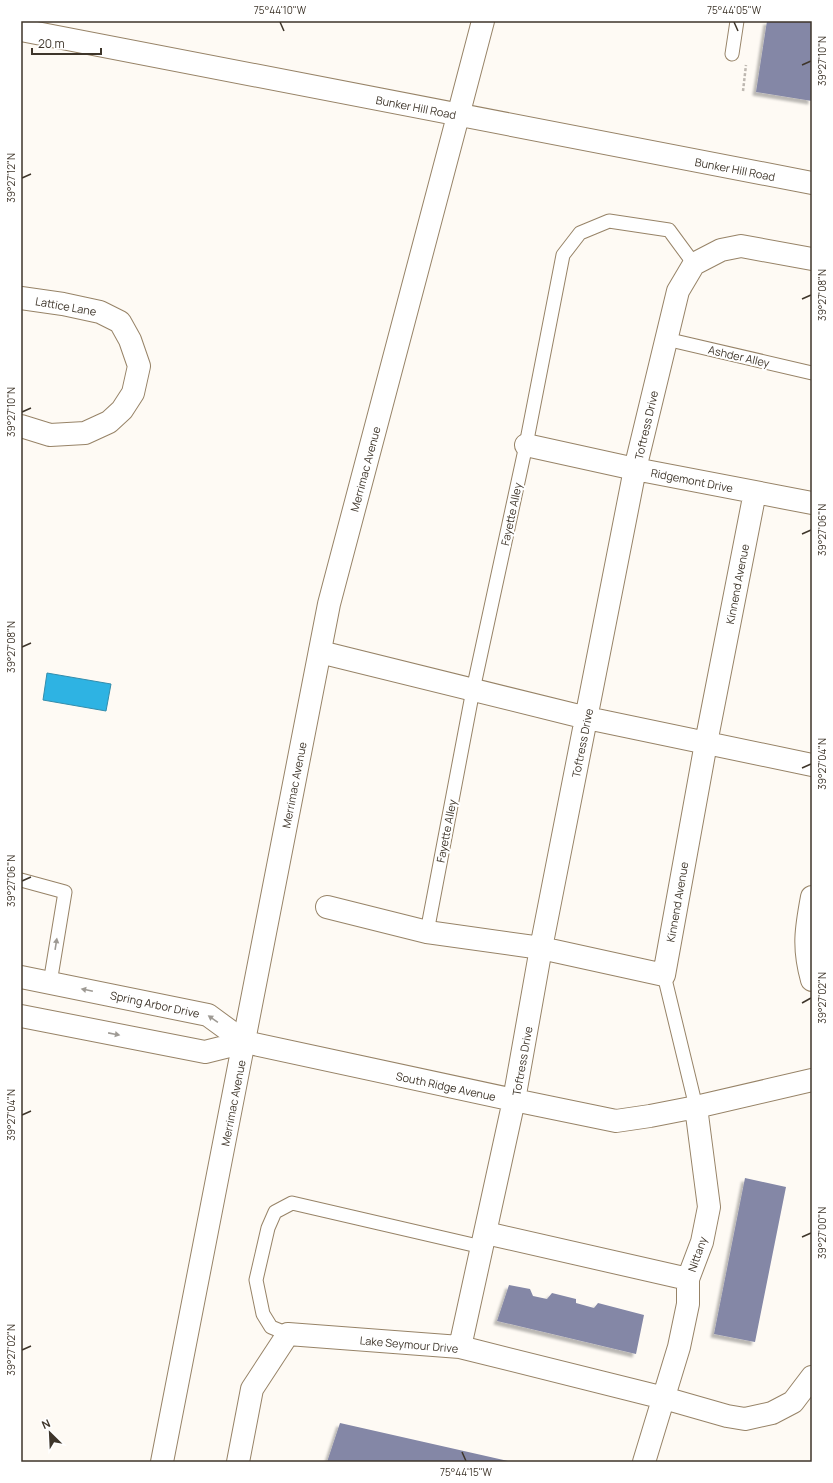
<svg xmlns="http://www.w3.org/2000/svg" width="833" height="1483" viewBox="0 0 833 1483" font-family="Manrope,sans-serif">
<defs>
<filter id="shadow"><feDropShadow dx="-3.5" dy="3.5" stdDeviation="1" flood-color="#0004"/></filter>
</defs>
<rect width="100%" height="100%" fill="#fefaf4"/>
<path fill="#2eb3e3" stroke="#338dac" d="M47 673 111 684 106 711 43 700Z"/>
<path fill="#8487a6" filter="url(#shadow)" d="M767 21 812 22V101L756 92Z
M745 1178 786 1187 755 1342 714 1334Z
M509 1285 530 1289 533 1296 547 1299 552 1293 576 1299V1303L594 1308 598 1303 644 1315 636 1354 497 1321Z
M340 1423 508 1461V1462H327Z"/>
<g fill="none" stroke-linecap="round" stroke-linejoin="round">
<g stroke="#978367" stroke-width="15">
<path id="lane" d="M732 54 737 21
M666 339 812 373
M21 880 65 892 50 983
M427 932 473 690 526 445 563 255 580 233 609 221 669 230 694 264
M664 975 696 1107
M288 1334 271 1327 263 1314 256 1280 268 1228 275 1212 292 1203 482 1247"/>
</g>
<g stroke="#978367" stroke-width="24">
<path id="street" d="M458 116 483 21
M21 298 63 304 100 312 120 322 130 340 139 366 133 393 122 410 109 422 85 433 50 435 21 426
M526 445 635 469 812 503
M320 652 587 718 812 765
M812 897C806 929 803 948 812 980
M327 907 427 932 541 948 664 975 706 743 755 492
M21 977 208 1015 245 1042 514 1100 616 1121 650 1116 696 1107 812 1080
M21 1016 205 1052 245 1042
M486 1233 688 1279
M460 1347 514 1100 541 948 635 469 678 291 694 264 721 250 741 246 812 259
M238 1462 252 1389 288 1334 460 1347 664 1398 727 1416 745 1419 772 1413 793 1402 812 1377
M644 1462 679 1347 688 1304V1279L702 1242 709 1207 696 1107"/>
</g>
<g stroke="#978367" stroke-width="24">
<path id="secondary" d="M21 30 812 183
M162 1462 329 604 458 116"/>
</g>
<path stroke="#beb8b1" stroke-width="2.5" stroke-dasharray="3 2" stroke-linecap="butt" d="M743 91 746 65"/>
<use href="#lane" stroke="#fff" stroke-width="13"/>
<use href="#street" stroke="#fff" stroke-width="22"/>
<use href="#secondary" stroke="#fff" stroke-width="22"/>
</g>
<defs><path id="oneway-solid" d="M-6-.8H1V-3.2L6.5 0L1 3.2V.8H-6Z"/></defs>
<g fill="#9e9a94">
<use href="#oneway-solid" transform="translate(56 944) rotate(-81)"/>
<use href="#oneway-solid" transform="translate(87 990) rotate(-168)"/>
<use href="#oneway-solid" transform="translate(213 1019) rotate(-145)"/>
<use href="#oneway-solid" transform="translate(114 1034) rotate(11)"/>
</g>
<path fill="none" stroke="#3e352a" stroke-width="1.5" d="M280 22 284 31M734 22 738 31M802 65 811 61M22 178 31 174M802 299 811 295M22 412 31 408M802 534 811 530M22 647 31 643M802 768 811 764M22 881 31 877M802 1003 811 998M22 1115 31 1111M802 1237 811 1233M22 1350 31 1346M462 1452 466 1461"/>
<g text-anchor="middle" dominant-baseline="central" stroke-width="4" stroke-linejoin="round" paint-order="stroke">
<g font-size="11" fill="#3e352a" stroke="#fff">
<text transform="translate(416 107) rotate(11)">Bunker Hill Road</text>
<text transform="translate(735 169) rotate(11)">Bunker Hill Road</text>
<text transform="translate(66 306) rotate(10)">Lattice Lane</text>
<text transform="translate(739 356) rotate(13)">Ashder Alley</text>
<text transform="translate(646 425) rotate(-77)">Toftress Drive</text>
<text transform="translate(365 469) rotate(-75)">Merrimac Avenue</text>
<text transform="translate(692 480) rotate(11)">Ridgemont Drive</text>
<text transform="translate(511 514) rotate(-78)">Fayette Alley</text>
<text transform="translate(737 584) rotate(-79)">Kinnend Avenue</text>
<text transform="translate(582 743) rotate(-79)">Toftress Drive</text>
<text transform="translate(294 785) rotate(-79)">Merrimac Avenue</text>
<text transform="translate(446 831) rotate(-79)">Fayette Alley</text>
<text transform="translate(677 902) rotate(-80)">Kinnend Avenue</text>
<text transform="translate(155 1004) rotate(12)">Spring Arbor Drive</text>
<text transform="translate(522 1061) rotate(-80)">Toftress Drive</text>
<text transform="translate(446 1086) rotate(12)">South Ridge Avenue</text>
<text transform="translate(233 1103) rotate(-79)">Merrimac Avenue</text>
<text transform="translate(697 1254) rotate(-71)">Nittany</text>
<text transform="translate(409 1344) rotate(5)">Lake Seymour Drive</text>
</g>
</g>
<rect width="833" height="1483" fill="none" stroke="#ffffff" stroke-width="44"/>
<g transform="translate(50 1433) rotate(336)" stroke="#ffffff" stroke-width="3" paint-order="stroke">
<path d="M0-3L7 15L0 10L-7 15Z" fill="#3e352a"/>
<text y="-6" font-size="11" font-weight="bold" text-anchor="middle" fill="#3e352a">N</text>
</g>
<path d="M32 48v6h69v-6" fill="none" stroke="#3e352a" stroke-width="2"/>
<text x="38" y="48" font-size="12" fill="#3e352a" stroke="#ffffff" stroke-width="3" paint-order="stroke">20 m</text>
<rect x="22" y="22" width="789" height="1439" fill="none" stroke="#3e352a" stroke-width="1.5"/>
<g font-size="10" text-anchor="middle" fill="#3e352a">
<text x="280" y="14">75°44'10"W</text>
<text x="734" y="14">75°44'05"W</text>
<text transform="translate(822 61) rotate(-90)" y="4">39°27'10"N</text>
<text transform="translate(11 178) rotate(-90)" y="4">39°27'12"N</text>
<text transform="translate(822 295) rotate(-90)" y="4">39°27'08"N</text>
<text transform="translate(11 412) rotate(-90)" y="4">39°27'10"N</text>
<text transform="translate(822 530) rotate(-90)" y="4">39°27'06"N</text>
<text transform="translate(11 647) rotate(-90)" y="4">39°27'08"N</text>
<text transform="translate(822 764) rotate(-90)" y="4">39°27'04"N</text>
<text transform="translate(11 881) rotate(-90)" y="4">39°27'06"N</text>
<text transform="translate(822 998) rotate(-90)" y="4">39°27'02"N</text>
<text transform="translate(11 1115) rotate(-90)" y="4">39°27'04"N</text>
<text transform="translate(822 1233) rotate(-90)" y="4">39°27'00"N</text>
<text transform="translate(11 1350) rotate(-90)" y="4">39°27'02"N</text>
<text x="466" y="1476">75°44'15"W</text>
</g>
</svg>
